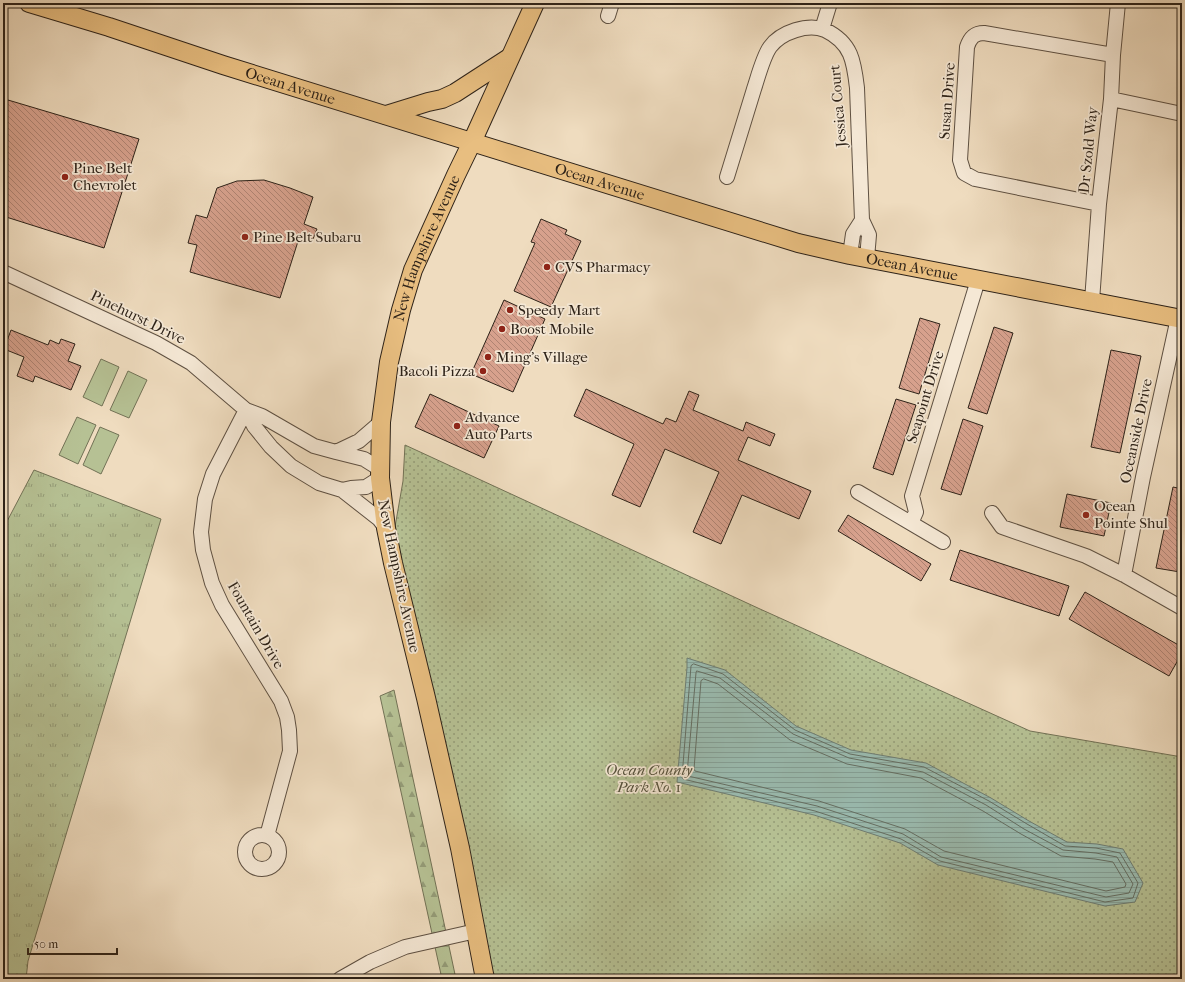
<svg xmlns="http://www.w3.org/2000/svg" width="1185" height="982" viewBox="0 0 1185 982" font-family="'IM FELL French Canon',serif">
<defs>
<pattern id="grass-tufts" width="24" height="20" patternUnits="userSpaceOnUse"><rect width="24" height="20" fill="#b6c194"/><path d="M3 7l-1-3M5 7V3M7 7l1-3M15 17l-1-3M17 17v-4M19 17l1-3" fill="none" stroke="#949c78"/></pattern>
<pattern id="forest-firs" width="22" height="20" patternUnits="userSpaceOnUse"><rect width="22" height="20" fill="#b6c194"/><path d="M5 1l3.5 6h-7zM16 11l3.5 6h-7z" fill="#949c78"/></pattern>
<pattern id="park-dots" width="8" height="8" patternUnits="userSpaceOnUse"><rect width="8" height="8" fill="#b6c194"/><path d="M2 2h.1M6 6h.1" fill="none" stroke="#949c78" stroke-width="1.8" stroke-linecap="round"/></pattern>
<pattern id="water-rules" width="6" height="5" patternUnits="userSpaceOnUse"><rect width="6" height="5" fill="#9abcb1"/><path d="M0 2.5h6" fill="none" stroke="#85a198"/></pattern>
<pattern id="building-back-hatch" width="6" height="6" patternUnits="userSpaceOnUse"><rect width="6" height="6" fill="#d7a18d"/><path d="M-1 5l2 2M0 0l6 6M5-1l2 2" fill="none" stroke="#af8372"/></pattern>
</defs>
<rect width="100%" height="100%" fill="#efdcbf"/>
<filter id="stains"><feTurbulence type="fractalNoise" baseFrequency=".005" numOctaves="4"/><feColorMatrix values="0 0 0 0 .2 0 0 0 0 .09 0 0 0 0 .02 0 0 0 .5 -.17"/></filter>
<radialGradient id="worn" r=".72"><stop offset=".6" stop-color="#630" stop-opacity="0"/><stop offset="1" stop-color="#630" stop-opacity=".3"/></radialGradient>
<path fill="url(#grass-tufts)" stroke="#727256" d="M34 470 161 519 28 961 26 979H3V529Z"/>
<path fill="url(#forest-firs)" stroke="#727256" d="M394 690 456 979H442L380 696Z"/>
<path fill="url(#park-dots)" stroke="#727256" d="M405 445 760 609 1030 731 1182 757V979H486L426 698 395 527 403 481Z"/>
<path fill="#b6c194" stroke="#727256" d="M101 359 119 367 102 406 83 397Z
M128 371 147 380 129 418 110 410Z
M77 417 96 425 78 464 59 455Z
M100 427 119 435 101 474 83 465Z"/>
<path fill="url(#water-rules)" stroke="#6e7e74" d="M687 658 725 670 796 726 851 750 926 763 991 798 1029 821 1067 842 1097 844 1123 849 1143 883 1135 902 1105 906 938 865 900 843 814 815 677 782 687 668Z"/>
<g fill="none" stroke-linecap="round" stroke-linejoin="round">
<path stroke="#646f64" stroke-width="1" d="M694 664 723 674 795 730 850 754 924 767 989 801 1027 824 1065 846 1096 848 1120 853 1138 883 1133 898 1105 902 940 861 901 839 815 811 683 779 682 777 691 666Z
M697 671 720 678 793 734 849 758 923 772 986 805 1024 829 1063 850 1096 853 1117 857 1133 884 1129 893 1106 897 941 857 903 834 817 806 688 776 687 774 696 673Z
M704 679 718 684 790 740 847 764 921 778 983 811 1021 834 1061 856 1095 859 1113 862 1126 884 1125 887 1106 891 944 851 905 829 819 801 695 771 694 769 701 681Z"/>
</g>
<path fill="url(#building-back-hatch)" stroke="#2d2218" d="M8 100 139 139 104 248 3 216V115Z
M264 180 290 188 313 197 304 224 317 229 313 239 300 235 280 298 190 272 197 245 188 243 196 215 207 218 217 188 237 181Z
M541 219 567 230 565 234 581 241 551 307 514 291 535 243 531 242Z
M504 300 545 319 513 392 471 374Z
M920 318 940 324 919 394 899 388Z
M994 327 1013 333 987 414 968 408Z
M11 330 48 345 50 340 59 344 61 339 75 344 68 361 81 366 71 390 35 376 33 382 17 376 24 357 4 349Z
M1111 350 1141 356 1120 453 1091 447Z
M586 389 663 424 666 418 676 422 689 391 699 395 693 410 743 431 746 422 775 434 770 446 748 437 738 460 811 491 799 519 742 495 721 544 693 532 719 472 665 449 640 507 612 495 634 444 574 416Z
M430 394 499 426 484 458 415 427Z
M896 399 916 405 893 475 873 468Z
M963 419 983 426 961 495 941 489Z
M1173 487 1182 489V561L1180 572 1156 568Z
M1067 494 1111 503 1104 536 1060 527Z
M848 515 931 564 921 581 838 531Z
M960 550 1069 586 1059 616 950 580Z
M1085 592 1182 647V653L1169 676 1069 619Z"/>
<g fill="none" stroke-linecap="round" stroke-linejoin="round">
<g stroke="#5e5042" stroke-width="16">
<path id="minor" d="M608 16 612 3
M822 29 830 3
M1111 99 1182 114
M727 177C736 148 745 119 754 89 758 77 763 57 770 47 781 32 808 23 825 30 852 43 854 62 857 88L862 220 869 235 867 258
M1099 204 975 179 964 173 960 160 967 47C970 38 974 33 984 33L1113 55
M850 255 853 234 862 220
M3 272 156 343 191 363 246 410 262 416 314 446 336 452 359 441 381 422
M1092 301 1099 204 1111 99 1113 55 1118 3
M246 410 213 474 205 499 201 532 203 550 212 583 222 605 281 701 287 717 289 730 290 751 267 836
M246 410 254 426 271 447 291 466 319 483 342 490 351 488 366 487 380 478
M336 452 364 459 380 469
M342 490 379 519 386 528
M858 492 943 542
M992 513 1002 527 1086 556 1124 575 1182 608
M911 523 916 512 912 496 978 280
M1124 575 1143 477 1178 318
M245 852a17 17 0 1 1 34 0a17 17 0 1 1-34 0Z
M340 979 370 962 405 947 476 931"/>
</g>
<g stroke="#2d2218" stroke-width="20">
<g id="major">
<path id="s1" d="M29 3 109 27 223 65 798 243 850 255 1182 319"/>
<path d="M386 115 428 102 442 99 455 93 509 58"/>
<path id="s2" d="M485 979 460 848 426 698 393 563 386 528 380 478 381 422 389 362 401 310 413 270 456 175 472 142 535 3"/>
</g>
</g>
<use href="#minor" stroke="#f5e8d5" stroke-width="14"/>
<use href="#major" stroke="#e8be80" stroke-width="18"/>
</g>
<g fill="#8f2418" stroke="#f5e8d5" stroke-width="1.5">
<circle cx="65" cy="177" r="4"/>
<circle cx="245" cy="237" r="4"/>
<circle cx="547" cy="267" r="4"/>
<circle cx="510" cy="310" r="4"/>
<circle cx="502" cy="329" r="4"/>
<circle cx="488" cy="357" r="4"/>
<circle cx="483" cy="371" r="4"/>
<circle cx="457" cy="426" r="4"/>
<circle cx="1086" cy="515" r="4"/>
</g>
<g text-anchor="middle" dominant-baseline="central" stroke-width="3.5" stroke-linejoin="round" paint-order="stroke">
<g font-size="15" fill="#2d2218" stroke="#f5e8d5">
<text stroke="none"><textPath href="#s1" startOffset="274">Ocean Avenue</textPath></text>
<text transform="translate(947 101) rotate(-86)">Susan Drive</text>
<text transform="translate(838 106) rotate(-95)">Jessica Court</text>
<text transform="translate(1088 150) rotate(-84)">Dr Szold Way</text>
<text stroke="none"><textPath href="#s1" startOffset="598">Ocean Avenue</textPath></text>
<text stroke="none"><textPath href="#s2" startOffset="749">New Hampshire Avenue</textPath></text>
<text stroke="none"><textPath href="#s1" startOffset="922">Ocean Avenue</textPath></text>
<text transform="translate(138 317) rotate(26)">Pinehurst Drive</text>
<text transform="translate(925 397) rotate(-73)">Seapoint Drive</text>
<text transform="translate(1136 431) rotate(-78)">Oceanside Drive</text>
<text transform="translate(399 576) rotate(78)">New Hampshire Avenue</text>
<text transform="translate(256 625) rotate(60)">Fountain Drive</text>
</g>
<g font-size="15" fill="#2d2218" stroke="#f5e8d5" text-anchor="start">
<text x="73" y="168">Pine Belt<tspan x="73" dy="17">Chevrolet</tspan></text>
<text x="253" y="237">Pine Belt Subaru</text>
<text x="555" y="267">CVS Pharmacy</text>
<text x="518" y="310">Speedy Mart</text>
<text x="510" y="329">Boost Mobile</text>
<text x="496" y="357">Ming's Village</text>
<text x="475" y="371" text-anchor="end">Bacoli Pizza</text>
<text x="465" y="417">Advance<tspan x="465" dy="17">Auto Parts</tspan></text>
<text x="1094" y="506">Ocean<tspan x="1094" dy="17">Pointe Shul</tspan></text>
</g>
<g font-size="15" font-style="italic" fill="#56523d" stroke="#f5e8d5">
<text x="649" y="770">Ocean County<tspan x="649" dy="17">Park No. 1</tspan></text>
</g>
</g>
<rect width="1185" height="982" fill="none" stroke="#efdcbf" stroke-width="16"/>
<rect x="4" y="4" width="1177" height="974" fill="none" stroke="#2d2218" stroke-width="2"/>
<rect x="8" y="8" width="1169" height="966" fill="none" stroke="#2d2218"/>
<path d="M28 948v6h89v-6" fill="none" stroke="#2d2218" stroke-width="2"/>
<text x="34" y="948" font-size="12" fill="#2d2218" stroke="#f5e8d5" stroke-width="3" paint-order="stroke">50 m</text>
<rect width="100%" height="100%" filter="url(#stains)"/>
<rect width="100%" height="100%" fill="url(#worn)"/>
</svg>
